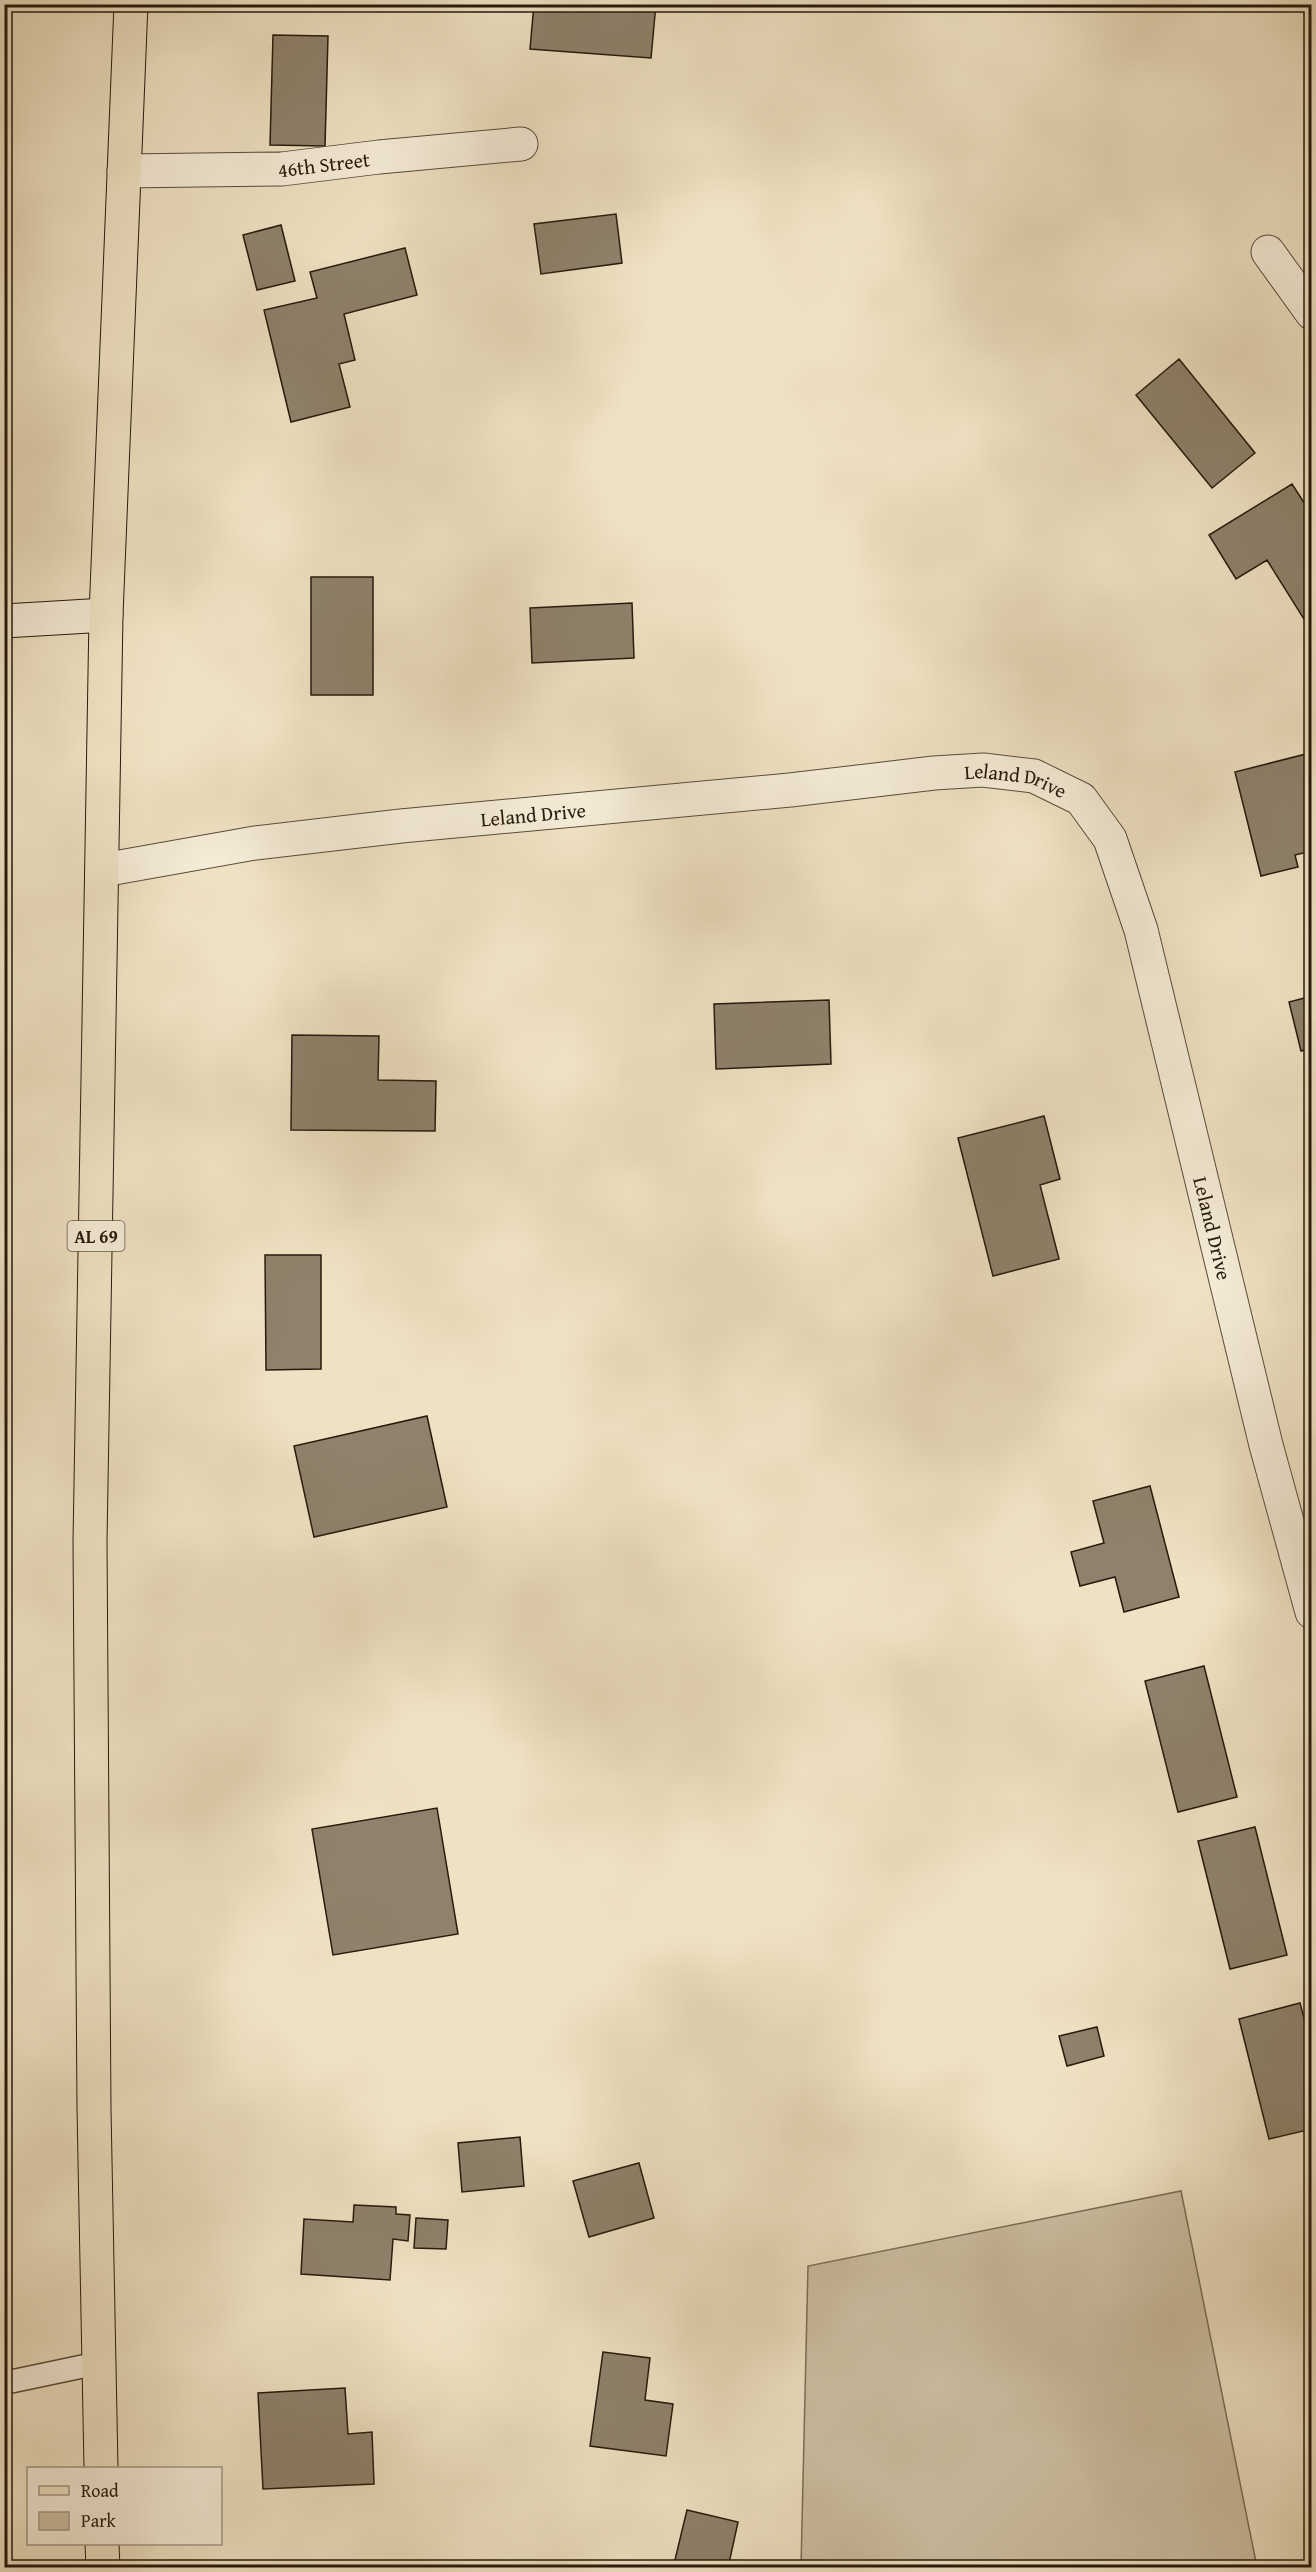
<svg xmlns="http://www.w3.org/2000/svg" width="1316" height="2572" viewBox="0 0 1316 2572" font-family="'Gentium Book Plus',serif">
<rect width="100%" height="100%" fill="#efe2c3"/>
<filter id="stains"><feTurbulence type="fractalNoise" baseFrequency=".00333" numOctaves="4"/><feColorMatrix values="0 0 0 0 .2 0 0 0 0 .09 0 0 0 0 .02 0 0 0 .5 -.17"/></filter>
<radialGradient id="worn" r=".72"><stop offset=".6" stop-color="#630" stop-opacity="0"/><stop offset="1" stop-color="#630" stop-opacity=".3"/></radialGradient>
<path fill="#cdc0a4" stroke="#796d58" stroke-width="1.5" d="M1181 2191 1257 2567H801L808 2266Z"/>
<path fill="#8e826c" stroke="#251a0d" stroke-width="1.5" d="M534 4H656L651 58 530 49Z
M273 35 328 36 325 146 270 145Z
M616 214 622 263 541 274 534 224Z
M281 225 295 281 257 290 243 235Z
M405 248 417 295 344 314 355 360 339 364 350 407 291 422 264 310 317 298 310 272Z
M1179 359 1255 453 1212 488 1136 395Z
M1292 484 1312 515V632L1267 560 1236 579 1209 535Z
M311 577H373V695H311Z
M632 603 634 658 532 663 530 608Z
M1306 754 1312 776V851L1295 855 1298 867 1261 876 1235 772Z
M1312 996V1048L1301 1051 1289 1002Z
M829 1000 831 1064 716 1069 714 1004Z
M292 1035 379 1036 378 1080 436 1081 435 1131 291 1130Z
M1044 1116 1060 1179 1040 1185 1059 1259 993 1276 958 1138Z
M1312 1122V1141L1307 1123Z
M265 1255H321V1369L266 1370Z
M427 1416 447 1507 314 1537 294 1446Z
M1150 1486 1179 1597 1124 1612 1115 1577 1080 1586 1071 1552 1104 1543 1093 1501Z
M1204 1666 1237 1797 1178 1812 1145 1681Z
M437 1808 458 1934 333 1955 312 1829Z
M1255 1827 1287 1955 1230 1969 1198 1841Z
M1300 2003 1312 2048V2129L1269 2139 1239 2019Z
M1097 2027 1104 2056 1067 2066 1059 2036Z
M520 2137 524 2186 462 2192 458 2143Z
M639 2163 654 2218 589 2237 573 2181Z
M354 2205 396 2207V2214L410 2215 408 2241 393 2239 390 2280 301 2274 304 2219 353 2222Z
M416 2218 448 2220 446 2249 414 2248Z
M603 2352 650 2358 645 2400 673 2404 666 2456 590 2446Z
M345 2388 348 2434 372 2432 374 2484 263 2489 258 2393Z
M687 2510 738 2522 728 2568H673Z"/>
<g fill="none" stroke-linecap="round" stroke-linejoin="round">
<g stroke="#584c3a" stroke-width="25">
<path id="service" d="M4 2383 99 2363"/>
</g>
<g stroke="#584c3a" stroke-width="35">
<g id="minor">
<path id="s1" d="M124 171 282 169 379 157 521 144"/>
<path d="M1268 252 1312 313"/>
<path id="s2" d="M103 870 255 843 401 826 790 790 934 773 983 770 1034 776 1081 799 1110 839 1141 930 1266 1445 1312 1612"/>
</g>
</g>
<g stroke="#251a0d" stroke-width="35">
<path id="secondary" d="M4 621 106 615"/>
</g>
<g stroke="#251a0d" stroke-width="35">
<path id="primary" d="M101 2468 94 2109 90 1542 106 615 131 4
M102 2544 103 2568"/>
</g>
<use href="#service" stroke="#f5ecd8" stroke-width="22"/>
<use href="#minor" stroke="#f5ecd8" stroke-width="33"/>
<use href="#secondary" stroke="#f5ecd8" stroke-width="33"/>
<use href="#primary" stroke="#efe2c3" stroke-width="33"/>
</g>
<g text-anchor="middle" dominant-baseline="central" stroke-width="5" stroke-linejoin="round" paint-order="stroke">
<rect fill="#f5ecd8" stroke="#63594a" stroke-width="1.5" x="67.5" y="1221" width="57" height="30" rx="4.5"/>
<g font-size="18" font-weight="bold" fill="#251a0d">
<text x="96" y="1236">AL 69</text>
</g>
<g font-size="20" fill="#251a0d" stroke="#f5ecd8">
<text stroke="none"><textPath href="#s1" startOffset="200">46th Street</textPath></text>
<text stroke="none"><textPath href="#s2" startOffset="920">Leland Drive</textPath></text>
<text stroke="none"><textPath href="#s2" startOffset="434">Leland Drive</textPath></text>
<text stroke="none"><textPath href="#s2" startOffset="1442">Leland Drive</textPath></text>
</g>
</g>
<rect width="1316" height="2572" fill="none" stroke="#efe2c3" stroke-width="24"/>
<rect x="6" y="6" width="1304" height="2560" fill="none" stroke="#251a0d" stroke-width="3"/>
<rect x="12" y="12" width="1292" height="2548" fill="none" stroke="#251a0d" stroke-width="1.5"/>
<rect x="27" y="2467" width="195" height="78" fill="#f5ecd8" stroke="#a29887" stroke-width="1.5"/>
<rect x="39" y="2486" width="30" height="9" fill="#efe2c3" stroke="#a29887" stroke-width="1.5"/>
<text x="81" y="2497" font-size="18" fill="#251a0d">Road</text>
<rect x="39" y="2512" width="30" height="18" fill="#cdc0a4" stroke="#a29887" stroke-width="1.5"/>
<text x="81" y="2527" font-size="18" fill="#251a0d">Park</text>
<rect width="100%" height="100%" filter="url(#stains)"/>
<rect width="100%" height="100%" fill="url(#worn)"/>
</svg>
